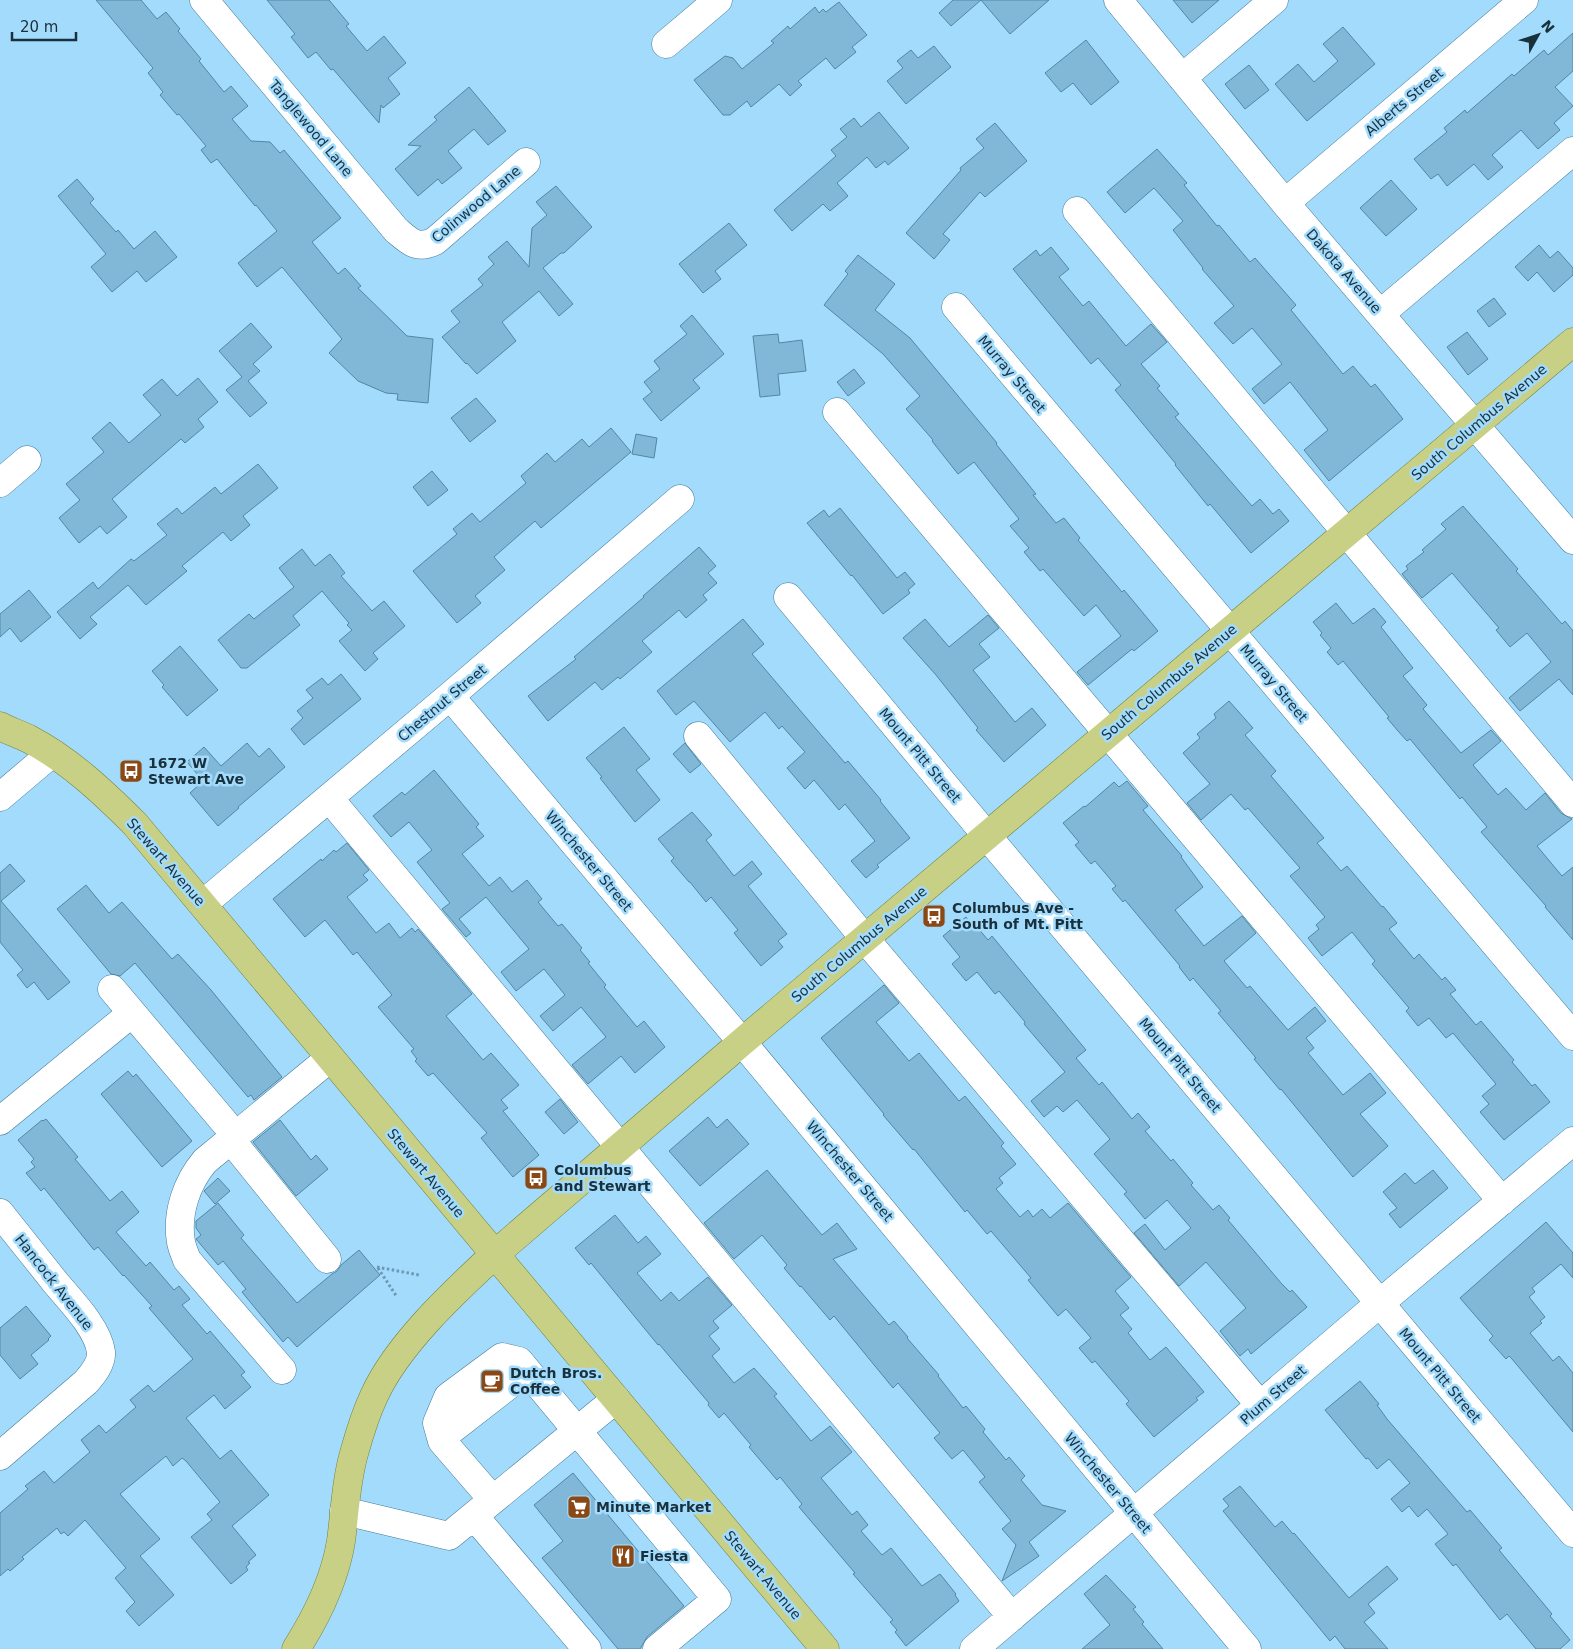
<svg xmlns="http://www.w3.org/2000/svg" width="1573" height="1649" viewBox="0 0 1573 1649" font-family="'DejaVu Sans',sans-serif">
<rect width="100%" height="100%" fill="#a3dbfc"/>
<path fill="#81b8d8" stroke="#5187a5" d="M96 0H141L157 19 166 12 180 29 178 31 201 59 199 61 224 92 231 86 248 106 232 119 251 141 270 142 280 153 284 150 341 218 312 242 338 274 345 268 361 286 358 288 407 336 433 339 428 403 397 400 398 394 386 393 358 381 329 353 342 339 282 267 257 287 238 263 277 231 256 205 255 206 217 159 211 163 201 150 206 146 179 114 177 115 160 95 163 92 148 73 153 68Z
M267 0H329L349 24 346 26 367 51 384 36 406 63 388 78 400 94 383 108 381 105 379 123 333 69 331 70 316 52 308 58 291 37 295 34Z
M953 0H1049L1010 34 981 0 951 26 939 13Z
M1173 0H1219L1192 23Z
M839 2 867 35 852 47 856 52 835 69 826 58 798 81 802 85 790 96 779 84 751 107 747 101 730 115H723L694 80 725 56 733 58 742 69 774 43 771 41 788 26 790 29 815 7 819 13 823 9 826 12Z
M1343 27 1375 64 1307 121 1275 84 1298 64 1314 82 1338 61 1323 44Z
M1573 33V71L1555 87 1573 106 1554 123 1560 130 1538 149 1521 130 1492 155 1503 167 1488 180 1474 164 1447 186 1438 174 1431 179 1414 159 1447 132 1444 128 1465 110 1467 113 1512 74 1514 76 1544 50 1548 55Z
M1086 40 1119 82 1091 105 1073 83 1061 92 1045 73Z
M934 46 951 67 906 104 887 81 903 68 897 61 911 50 918 58Z
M1249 65 1269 90 1245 109 1225 84Z
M469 87 506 131 488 145 474 129 448 151 462 168 442 184 438 179 418 196 395 169 421 146 408 145 437 120 434 117Z
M879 112 909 148 888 165 885 161 876 168 867 157 837 183 848 196 830 211 823 204 792 231 774 210 836 156 831 150 847 137 840 129 854 118 861 127Z
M995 123 1027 161 985 197 980 192 943 234 950 240 934 259 906 233 961 170 960 168 984 148 976 139Z
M1157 149 1187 183 1184 185 1217 226 1219 225 1250 262 1255 258 1296 305 1291 310 1343 374 1353 366 1371 387 1375 384 1403 419 1329 481 1304 450 1328 430 1290 382 1264 404 1252 389 1282 364 1252 328 1233 344 1214 323 1234 306 1202 269 1203 268 1173 230 1183 221 1154 188 1125 213 1107 192Z
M77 179 94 199 90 203 116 232 118 230 134 249 155 231 177 257 146 282 137 271 112 292 91 267 106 254 58 196Z
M1391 180 1417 209 1386 236 1360 208Z
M556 186 592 227 564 253H561L543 268 573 304 559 316 539 291 502 322 516 341 477 374 467 363 466 364 442 337 460 322 451 311 483 285 478 279 494 264 488 257 507 241 529 267 532 228 547 215 536 202Z
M729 223 747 245 715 271 721 279 703 293 679 264Z
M1539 245 1550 258 1558 251 1573 268V275L1554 292 1537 272 1528 281 1515 267Z
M1051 247 1069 269 1059 277 1083 306 1089 301 1126 346 1151 324 1167 342 1141 364 1160 386 1157 388 1179 414 1175 417 1252 506 1260 499 1273 514 1279 509 1289 521 1251 553 1210 504 1208 506 1175 465 1176 464 1115 390 1121 385 1098 358 1091 364 1013 269 1036 250 1040 256Z
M858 255 895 284 875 310 910 338 997 443 996 444 1036 494 1033 495 1056 523 1064 518 1080 538 1078 540 1122 592 1124 590 1158 631 1134 651 1132 649 1088 685 1077 672 1121 636 1096 605 1084 616 1043 569 1040 571 1024 552 1029 548 1010 526 1019 519 974 462 958 474 932 441 933 440 906 409 920 396 883 354 824 305 848 274 845 271Z
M1494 298 1506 314 1489 327 1477 311Z
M692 315 724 354 693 380 700 388 661 421 643 399 652 392 644 382 660 369 654 361 687 334 680 326Z
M251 323 272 347 253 364 260 371 248 381 267 403 250 417 226 390 242 377 219 351Z
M1467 332 1488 359 1468 375 1447 347Z
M778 334 779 343 802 340 806 371 778 374 780 395 760 397 753 336Z
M854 369 865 383 848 396 837 382Z
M198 378 218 402 198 419 204 427 185 443 181 439 112 499 127 517 107 534 100 526 79 543 59 518 80 500 66 484 104 452 92 438 110 422 129 443 161 415 143 395 162 379 177 396Z
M476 398 496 421 470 442 451 418Z
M611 428 631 452 541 528 535 521 494 557 505 570 475 596 481 603 457 623 413 571 457 534 453 529 472 513 480 522 526 483 521 476 547 453 555 462 582 439 589 447Z
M636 434 657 438 654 458 632 454Z
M258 464 278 488 243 516 250 525 231 541 223 532 182 566 187 571 146 605 128 585 90 617 97 624 80 639 57 612 93 582 98 589 131 559 134 561 167 535 157 524 177 508 182 514 215 487 221 494Z
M432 471 448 490 428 506 413 487Z
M1463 506 1518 569 1516 571 1562 624 1565 621 1573 631V695L1559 679 1520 711 1509 698 1551 662 1527 633 1510 647 1496 630 1499 628 1452 573 1422 598 1402 574 1408 569 1406 566 1424 552 1422 550 1446 529 1441 524Z
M840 508 897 578 905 572 915 584 908 590 910 593 883 614 852 575 851 576 807 523 824 510 829 517Z
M699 547 716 566 708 573 717 583 703 595 707 600 686 618 679 610 642 641 652 652 620 679 618 677 602 690 595 682 548 721 528 696 576 659 574 657 644 597 643 596Z
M302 549 315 566 330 554 345 573 341 576 372 611 384 601 405 626 373 653 378 659 365 671 339 641 352 630 347 625 349 623 322 591 293 616 300 625 247 668H241L218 640 249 614 254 619 294 587 279 568Z
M29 590 51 617 21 642 10 628 0 637V614Z
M1336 603 1353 624 1374 608 1386 622 1381 627 1413 668 1403 676 1427 705 1423 709 1461 753 1491 730 1501 741 1473 765 1498 795 1506 788 1526 810 1545 793 1561 813 1572 819 1537 846 1562 876 1573 867V940L1545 907 1546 906 1481 832 1487 827 1462 797 1460 799 1410 739 1407 741 1398 731 1387 718 1389 717 1343 661 1338 665 1327 652 1331 648 1320 635 1322 633 1313 622Z
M988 615 999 628 979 644 990 657 973 670 1015 722 1032 708 1046 725 1004 762 976 730 978 728 936 675 903 638 925 619 949 647Z
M743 619 764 644 752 654 845 763 848 761 881 800 880 801 910 838 877 865 879 867 866 878 851 861 875 841 845 804 839 810 814 780 805 789 787 768 805 752 782 726 779 729 765 712 730 742 694 701 676 715 657 691Z
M180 646 218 690 187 716 162 687 164 685 152 671Z
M341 674 361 699 304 745 291 729 303 718 297 711 313 698 306 690 322 678 328 685Z
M1229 701 1253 728 1245 735 1276 771 1271 776 1324 838 1317 843 1341 871 1347 866 1382 907 1383 906 1397 923 1389 929 1414 959 1419 954 1442 980 1445 977 1456 990 1450 994 1476 1025 1481 1021 1514 1060 1512 1062 1532 1086 1535 1084 1550 1102 1504 1140 1480 1112 1489 1104 1482 1096 1496 1084 1453 1033 1446 1038 1429 1018 1418 1026 1406 1011 1409 1008 1372 964 1375 961 1352 932 1322 956 1308 938 1319 929 1316 925 1325 917 1290 876 1300 868 1248 808 1245 810 1231 794 1201 820 1187 803 1210 784 1183 753 1200 738 1197 734 1216 718 1214 714Z
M624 727 650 759 636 770 660 800 635 822 600 778 602 777 586 758Z
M247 743 259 757 269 748 285 767 238 807 239 808 218 826 190 793 203 781 187 762 204 747 221 766Z
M685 743 701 764 690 773 673 754Z
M434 770 479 824 476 827 484 836 462 854 489 886 500 877 512 892 527 880 542 899 538 902 558 926 562 924 582 948 580 950 590 962 588 963 606 985 604 987 637 1027 644 1021 665 1047 635 1073 621 1056 588 1084 572 1065 606 1037 581 1007 553 1031 540 1016 565 995 544 969 516 991 501 972 529 949 486 897 459 919 471 933 466 937 442 909 450 903 417 862 432 850 409 822 391 837 373 816 402 792 405 795Z
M1127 781 1148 806 1143 810 1182 856 1181 857 1203 887 1175 910 1204 946 1242 916 1256 933 1224 961 1247 988 1250 986 1288 1030 1315 1007 1326 1021 1306 1038 1314 1048 1308 1053 1343 1095 1370 1073 1386 1093 1360 1114 1388 1146 1353 1177 1281 1089 1280 1090 1254 1059 1256 1058 1218 1013 1221 1011 1193 978 1190 981 1179 967 1180 966 1125 900 1123 902 1112 889 1116 886 1095 861 1091 864 1075 845 1079 842 1063 823 1084 806 1085 807 1091 802 1114 782 1119 787Z
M692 812 712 835 706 840 734 876 752 861 762 874 748 886 787 934 778 941 783 947 761 966 734 933 738 930 711 897 706 902 690 882H689L671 861 674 858 658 839Z
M347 843 369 870 363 875 368 880 347 897 376 933 389 923 400 938 412 928 415 932 418 929 472 994 446 1016 483 1060 491 1053 519 1085 501 1100 508 1108 503 1111 539 1155 513 1177 481 1138 487 1133 433 1073 428 1076 415 1061 417 1059 411 1051 414 1049 378 1007 392 995 357 952 353 955 325 920 305 937 273 899 321 859 322 861 334 850 336 852Z
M10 864 25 881 1 901 70 982 48 1000 34 982 27 988 17 975 23 970 0 942V873Z
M86 885 109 913 122 902 172 959 178 954 211 990 282 1077 254 1100 251 1095 248 1097 135 963 120 976 111 974 57 909Z
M966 917 975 929 977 927 988 940 992 936 1086 1050 1076 1058 1099 1085 1102 1082 1132 1119 1138 1113 1150 1127 1145 1131 1171 1161 1173 1159 1193 1183 1191 1185 1213 1210 1219 1205 1230 1218 1228 1220 1281 1283 1290 1292 1292 1290 1307 1307 1251 1354 1248 1349 1240 1356 1220 1331 1246 1308 1206 1262 1179 1286 1134 1233 1145 1224 1165 1250 1191 1228 1167 1200 1145 1219 1124 1194 1127 1192 1094 1154 1110 1139 1077 1100 1063 1112 1057 1106 1044 1117 1031 1101 1065 1072 1024 1024 1025 1022 999 991 995 994 977 972 966 981 952 964 960 957 943 936Z
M884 985 899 1003 876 1022 909 1061 919 1053 959 1101 965 1096 1004 1143 1001 1146 1016 1164 999 1178 1003 1183 996 1189 1020 1217 1028 1210 1033 1217 1042 1209 1050 1218 1068 1203 1131 1277 1115 1291 1129 1308 1120 1315 1132 1329 1128 1333 1150 1360 1166 1347 1204 1392 1196 1398 1198 1400 1154 1437 1126 1404 1129 1401 1095 1361 1092 1363 1079 1348 1091 1338 1066 1309 1058 1316 1028 1280 1031 1278 991 1231 987 1234 967 1210 965 1212 914 1149 913 1150 883 1115 884 1114 821 1038Z
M128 1071 133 1077 136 1074 192 1141 162 1167 101 1094Z
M560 1099 578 1122 564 1134 545 1112Z
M708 1117 717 1128 727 1119 749 1144 700 1186 669 1151Z
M46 1119 78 1157 75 1159 110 1201 122 1191 139 1212 116 1232 146 1266 150 1262 174 1290 179 1286 190 1299 182 1305 207 1334 210 1331 245 1372 241 1375 251 1387 225 1409 214 1395 186 1418 220 1459 231 1450 269 1495 232 1526 256 1555 248 1562 250 1563 246 1567 248 1570 231 1584 191 1537 212 1520 207 1514 220 1502 186 1461 182 1458 173 1466 166 1456 120 1494 160 1539 140 1556 174 1595 139 1626 126 1611 135 1602 115 1578 126 1568 85 1520 68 1536 64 1532 61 1534 57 1528 22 1557 24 1559 10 1571 8 1569 0 1576V1513L28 1489 25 1486 44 1471 54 1483 90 1452 81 1440 99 1425 106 1433 136 1407 130 1400 148 1385 154 1392 193 1359 149 1308 152 1306 124 1275 123 1276 98 1247 94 1250 44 1188 41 1191 26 1173 35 1167 31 1162 34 1159 18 1140 42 1120 43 1121Z
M280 1120 311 1160 316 1155 328 1169 296 1196 253 1142Z
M767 1170 822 1235 837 1223 857 1249 833 1259 889 1325 894 1321 908 1337 907 1338 939 1375 938 1376 963 1408 966 1406 985 1429 983 1432 1006 1460 1009 1457 1025 1476 1021 1480 1042 1505 1066 1511 1029 1542 1039 1556 1002 1581 1016 1545 1002 1529 1011 1521 979 1482 985 1477 963 1450 952 1459 934 1438 940 1433 898 1383 893 1388 834 1316 830 1320 801 1286 800 1287 784 1268 787 1265 762 1235 734 1259 704 1223Z
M1433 1170 1448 1188 1400 1228 1389 1214 1397 1208 1383 1192 1405 1173 1415 1184Z
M218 1178 230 1191 215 1204 204 1191Z
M218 1203 244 1235 241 1238 297 1303 332 1274 337 1271 341 1265 359 1250 380 1275 297 1347 288 1337 283 1342 242 1292 246 1289 223 1261 218 1265 196 1239 201 1235 196 1228V1221Z
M615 1215 638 1243 646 1236 661 1254 637 1273 661 1301 671 1292 679 1301 708 1277 732 1305 713 1321 719 1328 709 1336 720 1349 712 1356 734 1383 754 1368 777 1394 774 1396 811 1441 830 1426 852 1452 821 1478 852 1515 857 1511 868 1525 861 1531 882 1555 891 1548 922 1586 940 1574 956 1594 955 1595 959 1601 906 1646 895 1632 897 1630 890 1622 893 1620 853 1574 855 1573 799 1507 802 1504 780 1477 777 1480 749 1447 751 1445 724 1413 719 1418 708 1405 709 1403 659 1344 658 1345 591 1263 589 1265 575 1248Z
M1546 1222 1573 1253V1278L1561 1264 1532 1288 1535 1292 1529 1297 1545 1317 1540 1321 1542 1323 1530 1333 1553 1361 1559 1356 1573 1373V1432L1512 1359 1509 1356 1506 1359 1489 1340 1493 1336 1460 1298Z
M26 1306 51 1336 48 1339 49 1340 31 1355 38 1364 20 1379 0 1355V1328Z
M1360 1381 1379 1404 1377 1405 1387 1419 1467 1512 1470 1510 1502 1548 1499 1550 1552 1614 1550 1616 1570 1640 1560 1649H1536L1507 1614 1500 1620 1456 1564 1453 1566 1435 1544 1448 1534 1427 1509 1418 1517 1409 1506 1402 1512 1391 1499 1410 1483 1389 1459 1377 1469 1368 1458 1366 1459 1325 1410Z
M573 1473 684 1606 647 1637 640 1649H618L542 1558 563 1541 534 1505Z
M1240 1486 1275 1527 1282 1521 1293 1534 1294 1533 1349 1598 1387 1566 1398 1579 1368 1604 1375 1613 1364 1622 1388 1649H1345L1335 1636 1330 1641 1223 1511 1229 1506 1223 1499Z
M1106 1575 1136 1607 1133 1609 1144 1622 1142 1624 1163 1649H1082L1110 1625 1084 1594Z"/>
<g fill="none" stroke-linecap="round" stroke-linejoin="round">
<g stroke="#457b99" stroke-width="29">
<path id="minor" d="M204 0 396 230C410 242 417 250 435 241L526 162
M1118 0 1285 203 1573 540
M666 44 718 0
M1182 78 1274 0
M1285 203 1524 0
M1077 211 1573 803
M956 307 1573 1036
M1380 314 1573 151
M837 412 1502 1201
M0 483 27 460
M788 597 987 836 1573 1533
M450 696 742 1042 1247 1649
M698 736 865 939 1260 1405
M0 797 52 753
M329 798 1012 1617
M203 904 450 696 680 499
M112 989 225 1123
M0 1121 132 1013
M231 1140 327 1259
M0 1213C18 1236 37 1259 55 1282 70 1300 98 1328 101 1352 102 1363 93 1374 86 1382L0 1456
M282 1370 187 1260C185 1254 182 1248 181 1242 176 1213 187 1182 205 1161L330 1058
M442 1437 527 1371
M493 1500 442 1441 437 1423 448 1397 502 1357 519 1361 717 1599 657 1649
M344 1511 449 1536 616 1399
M474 1516 587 1649
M974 1649 1380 1303 1573 1141"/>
</g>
<g stroke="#738338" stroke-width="29">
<path id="major" d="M0 726C9 731 19 734 29 739 69 760 103 792 135 824L825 1649
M296 1649C317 1616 335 1579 341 1541 345 1511 346 1479 355 1450 360 1432 366 1413 374 1396 397 1345 453 1293 494 1255L742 1042 1573 342"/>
</g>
<path stroke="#6d98b1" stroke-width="3" stroke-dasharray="2.5 2.5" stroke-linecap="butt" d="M377 1267 419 1275
M378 1268 397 1297"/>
<use href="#minor" stroke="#fff" stroke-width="28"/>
<use href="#major" stroke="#c8d086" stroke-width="28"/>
</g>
<defs>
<g id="bus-square" transform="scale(1.25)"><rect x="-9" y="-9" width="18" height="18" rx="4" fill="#8a4914" stroke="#a3dbfc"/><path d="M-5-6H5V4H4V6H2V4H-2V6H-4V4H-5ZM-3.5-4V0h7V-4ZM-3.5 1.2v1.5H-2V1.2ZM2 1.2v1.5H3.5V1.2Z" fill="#fff"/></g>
<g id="cafe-square" transform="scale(1.25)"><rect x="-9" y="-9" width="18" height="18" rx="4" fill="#8a4914" stroke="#a3dbfc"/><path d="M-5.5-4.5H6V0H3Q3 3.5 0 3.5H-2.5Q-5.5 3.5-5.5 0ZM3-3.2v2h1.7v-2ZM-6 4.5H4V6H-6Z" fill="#fff"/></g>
<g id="supermarket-square" transform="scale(1.25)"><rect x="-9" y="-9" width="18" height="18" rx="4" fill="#8a4914" stroke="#a3dbfc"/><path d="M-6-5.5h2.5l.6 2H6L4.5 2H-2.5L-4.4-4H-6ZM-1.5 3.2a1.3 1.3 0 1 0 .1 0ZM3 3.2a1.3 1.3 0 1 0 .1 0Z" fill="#fff"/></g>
<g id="restaurant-square" transform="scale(1.25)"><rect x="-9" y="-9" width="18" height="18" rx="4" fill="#8a4914" stroke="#a3dbfc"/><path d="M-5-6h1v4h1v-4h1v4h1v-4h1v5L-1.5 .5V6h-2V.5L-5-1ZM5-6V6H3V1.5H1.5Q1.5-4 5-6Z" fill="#fff"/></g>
</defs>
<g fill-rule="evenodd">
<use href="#bus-square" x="131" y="771"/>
<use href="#bus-square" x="934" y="916"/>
<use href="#bus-square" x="536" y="1178"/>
<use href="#cafe-square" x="492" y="1381"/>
<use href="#supermarket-square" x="579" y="1507"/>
<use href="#restaurant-square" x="623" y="1556"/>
</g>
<g text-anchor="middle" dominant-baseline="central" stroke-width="5" stroke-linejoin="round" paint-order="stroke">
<g font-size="14" fill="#19303d" stroke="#a3dbfc">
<text transform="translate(1404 102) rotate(-40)">Alberts Street</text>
<text transform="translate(311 128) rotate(50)">Tanglewood Lane</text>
<text transform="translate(476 204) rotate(-40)">Colinwood Lane</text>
<text transform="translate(1344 271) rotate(49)">Dakota Avenue</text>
<text transform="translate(1012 374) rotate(50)">Murray Street</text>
<text transform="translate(1479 422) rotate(-40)">South Columbus Avenue</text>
<text transform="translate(1169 682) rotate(-40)">South Columbus Avenue</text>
<text transform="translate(1274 683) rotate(50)">Murray Street</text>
<text transform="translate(442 703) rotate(-40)">Chestnut Street</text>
<text transform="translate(920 755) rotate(50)">Mount Pitt Street</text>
<text transform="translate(589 861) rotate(50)">Winchester Street</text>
<text transform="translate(166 862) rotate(49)">Stewart Avenue</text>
<text transform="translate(859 944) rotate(-40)">South Columbus Avenue</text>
<text transform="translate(1180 1065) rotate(50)">Mount Pitt Street</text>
<text transform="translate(850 1171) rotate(50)">Winchester Street</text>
<text transform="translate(426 1173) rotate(50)">Stewart Avenue</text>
<text transform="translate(54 1282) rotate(52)">Hancock Avenue</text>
<text transform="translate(1440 1375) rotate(50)">Mount Pitt Street</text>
<text transform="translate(1273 1395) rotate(-41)">Plum Street</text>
<text transform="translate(1108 1483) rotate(50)">Winchester Street</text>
<text transform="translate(763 1575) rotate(50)">Stewart Avenue</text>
</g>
<g font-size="14" font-weight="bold" fill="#19303d" stroke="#a3dbfc" text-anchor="start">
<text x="148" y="763">1672 W<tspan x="148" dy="16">Stewart Ave</tspan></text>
<text x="952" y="908">Columbus Ave -<tspan x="952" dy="16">South of Mt. Pitt</tspan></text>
<text x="554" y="1170">Columbus<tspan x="554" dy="16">and Stewart</tspan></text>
<text x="510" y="1373">Dutch Bros.<tspan x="510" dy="16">Coffee</tspan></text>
<text x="596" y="1507">Minute Market</text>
<text x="640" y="1556">Fiesta</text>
</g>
</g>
<g transform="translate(1538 35) rotate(50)" stroke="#a3dbfc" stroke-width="4" paint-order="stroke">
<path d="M0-4L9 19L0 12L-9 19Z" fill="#19303d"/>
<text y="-8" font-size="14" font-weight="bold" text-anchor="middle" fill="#19303d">N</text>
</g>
<path d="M12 32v8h64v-8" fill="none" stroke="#19303d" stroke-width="2.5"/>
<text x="20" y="32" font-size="15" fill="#19303d" stroke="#a3dbfc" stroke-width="4" paint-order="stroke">20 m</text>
</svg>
